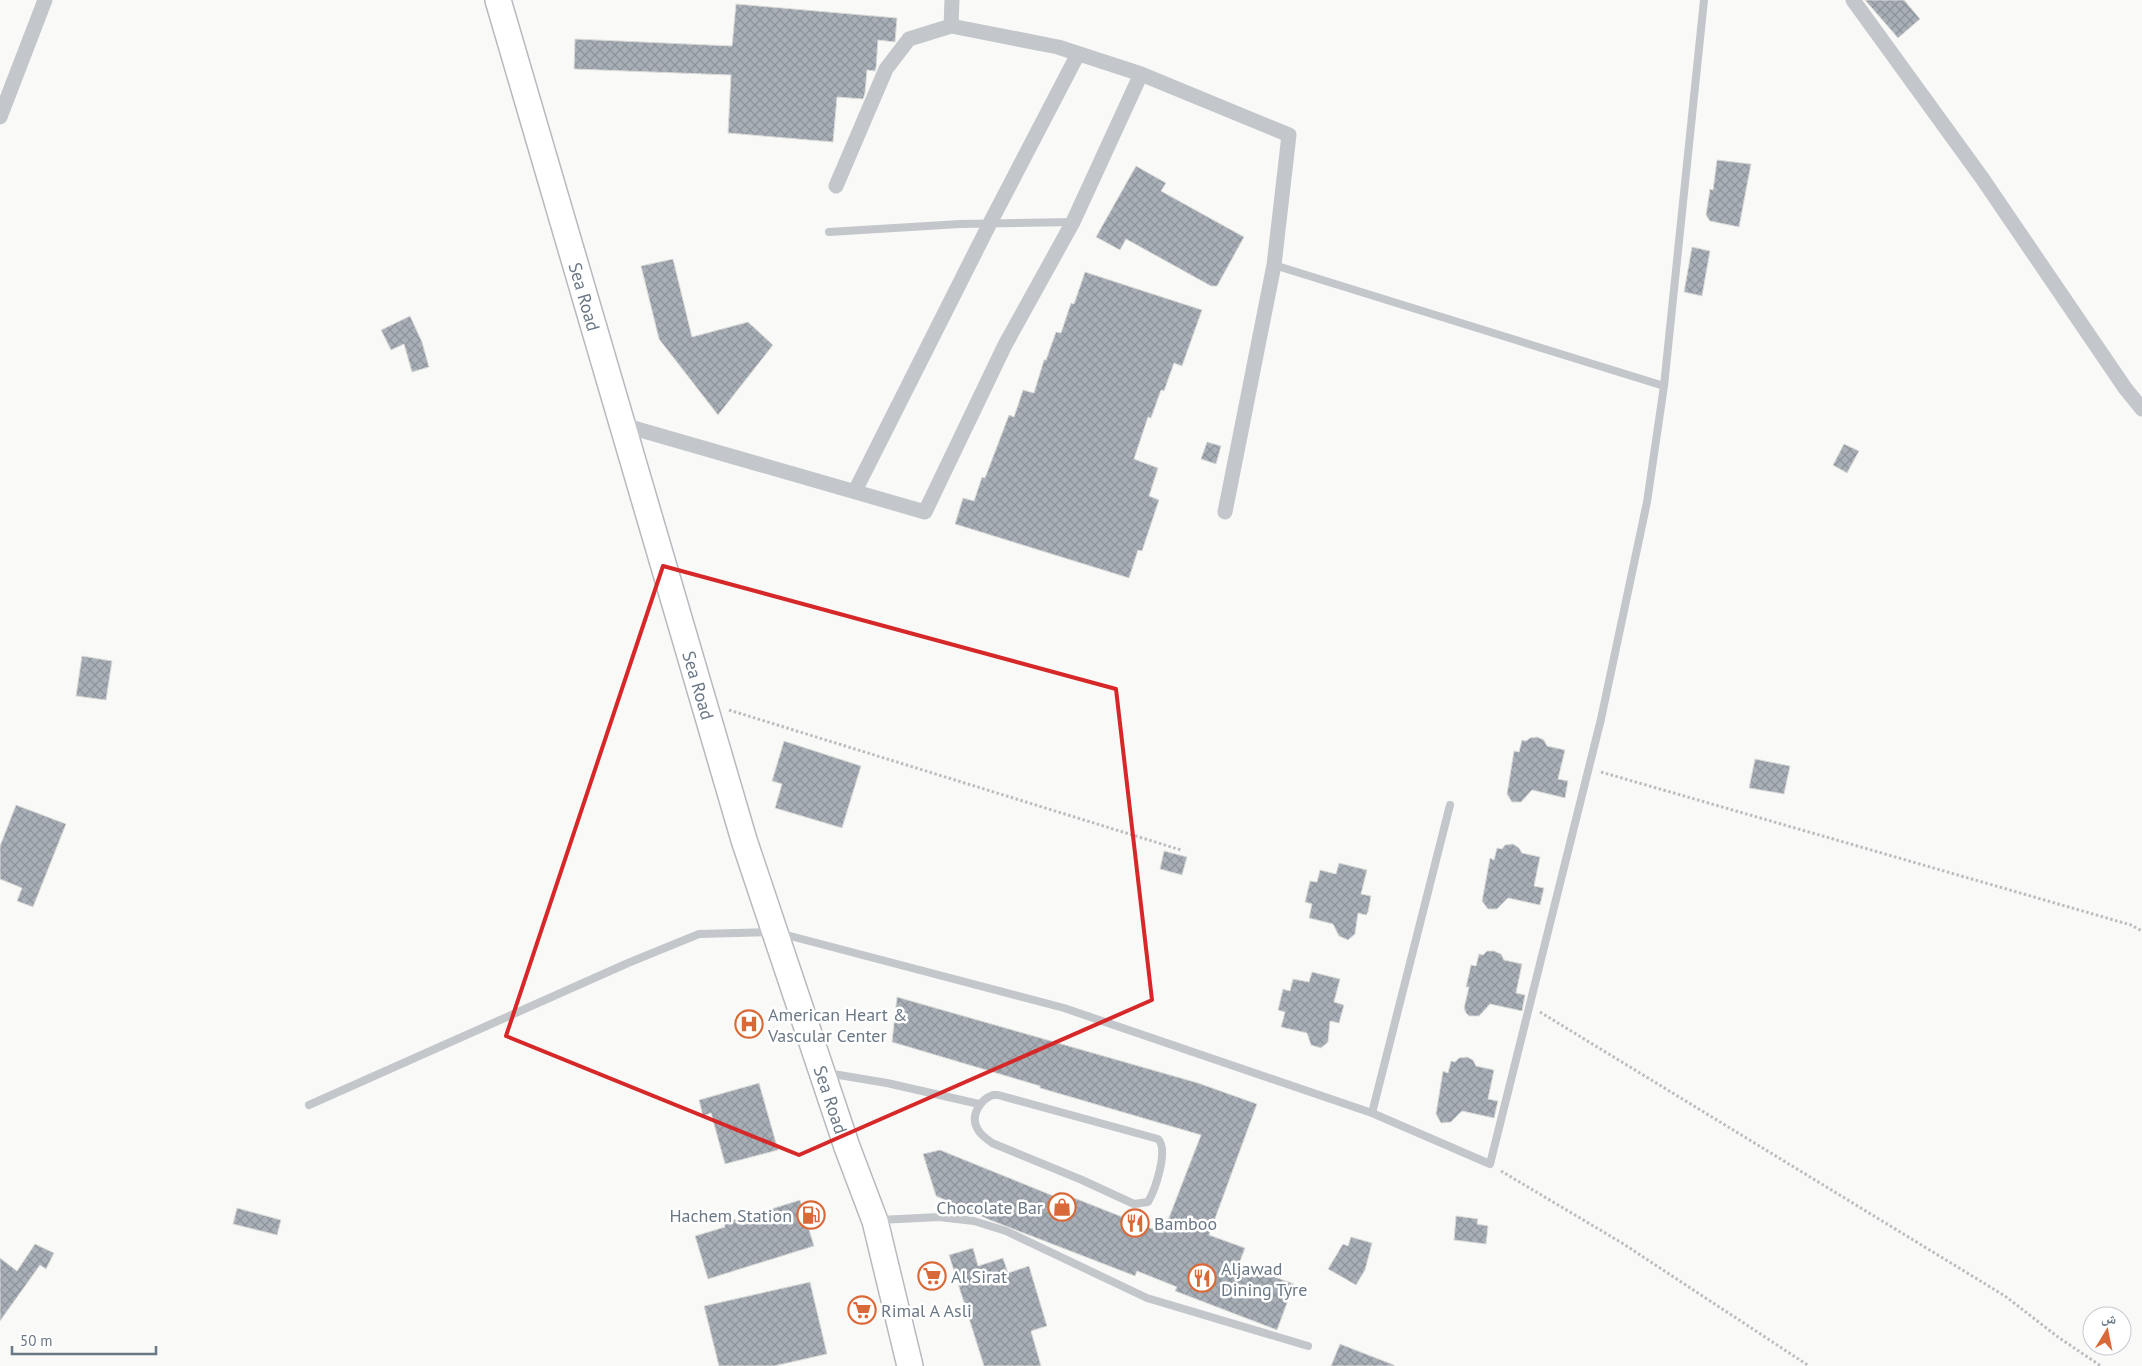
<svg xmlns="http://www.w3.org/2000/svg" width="2142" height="1366" viewBox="0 0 2142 1366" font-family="'PT Sans','Noto Naskh Arabic',sans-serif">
<defs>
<pattern id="building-cross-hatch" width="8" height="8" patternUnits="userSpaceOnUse" patternTransform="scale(1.25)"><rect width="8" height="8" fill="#a8afb6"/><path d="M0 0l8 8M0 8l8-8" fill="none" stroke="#8d939a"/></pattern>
</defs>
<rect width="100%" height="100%" fill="#f9f9f7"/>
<path fill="url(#building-cross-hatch)" stroke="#dbdbd9" d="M1865 0H1904L1920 19 1898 38Z
M736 4 897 18 895 42 878 40 876 68 875 71 867 70 865 93 863 99 837 97 833 142 728 133 731 75 574 69 575 39 732 46Z
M1717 160 1751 164 1739 227 1710 221 1706 215 1710 189 1713 190Z
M1136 166 1166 183 1161 191 1244 237 1217 286H1211L1126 239 1120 250 1096 237Z
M1692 247 1710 251 1702 296 1684 292Z
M673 259 692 337 748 322 773 345 718 415 659 339 641 266Z
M1085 272 1202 310 1182 366 1174 363 1164 391 1161 390 1151 418 1148 417 1134 459 1158 468 1149 496 1159 500 1142 551 1138 550 1129 578 955 524 963 498 974 501 982 477 985 478 1009 415 1014 417 1023 390 1034 393 1044 360H1046L1056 332 1061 333 1071 303 1074 304Z
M410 316 422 342 429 367 412 372 404 344 391 350 381 330Z
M1207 442 1221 446 1216 464 1201 459Z
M1844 444 1859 451 1847 473 1833 465Z
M82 656 112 661 106 700 76 696Z
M1537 737 1544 740 1547 746 1565 750 1558 779 1568 781 1565 798 1532 790 1521 802H1512L1507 794 1514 751 1519 752 1522 740 1526 741 1530 738Z
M784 741 861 766 842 828 775 808 782 784 772 781Z
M1755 759 1790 766 1784 794 1749 788Z
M16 805 66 824 33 907 17 901 22 888 0 879V846Z
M1513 844 1519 848 1522 853 1540 857 1534 886 1544 888 1540 905 1508 898 1497 909H1488L1482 901 1490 858 1494 860 1497 848 1502 849 1505 845Z
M1164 851 1187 857 1182 875 1160 869Z
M1339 863 1367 870 1361 894 1371 896 1368 912 1366 915 1358 913 1355 934 1348 940 1339 936 1333 924 1309 918 1312 904 1305 902 1310 881 1317 882 1320 870 1336 874Z
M1487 951H1494L1501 954 1504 960 1522 964 1516 993 1525 995 1522 1011 1490 1004 1479 1016H1469L1466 1013 1464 1008 1469 987H1466L1471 965 1476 966 1479 954 1483 955Z
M1312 972 1340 979 1334 1002 1344 1005 1339 1023 1330 1021 1328 1042 1321 1048 1311 1045 1307 1033 1281 1027 1285 1012 1278 1010 1283 989 1290 991 1293 979 1309 982Z
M897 997 1198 1083 1257 1104 1209 1235 1245 1248 1239 1264 1294 1284 1277 1330 1175 1291 1177 1287 1137 1271 1135 1276 990 1220 936 1196 923 1154 940 1150 1056 1197 1059 1192 1163 1233 1201 1135 1040 1088V1086L892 1042Z
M1467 1057 1473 1060 1476 1066 1494 1070 1488 1099 1498 1101 1494 1118 1462 1111 1451 1122 1441 1123 1436 1114 1443 1071 1448 1073 1451 1061 1455 1062 1459 1058Z
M759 1083 778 1150 725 1164 711 1113 703 1116 699 1100Z
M800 1200 814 1246 708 1279 695 1236 725 1227 724 1223 740 1218 742 1225 770 1217 768 1210Z
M237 1208 281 1220 277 1235 233 1224Z
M1456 1216 1478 1219 1477 1224 1488 1226 1486 1244 1454 1240Z
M1351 1237 1372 1243 1365 1270 1356 1285 1328 1269 1343 1244 1348 1246Z
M35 1244 54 1253 46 1269 40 1265 0 1321V1258L17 1271Z
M973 1248 978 1266 1003 1258 1008 1273 1029 1266 1047 1326 1031 1331 1041 1366H984L949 1255Z
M810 1282 827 1354 774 1366H719L704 1306Z
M1340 1344 1394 1365V1366H1331Z"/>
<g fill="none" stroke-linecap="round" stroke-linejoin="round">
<g stroke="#b6b9bd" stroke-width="28">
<g id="trunk">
<path id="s1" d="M498 0 744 840 847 1147 875 1221 910 1366"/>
</g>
</g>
<path stroke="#bbbec0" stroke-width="3" stroke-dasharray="2.5 2.5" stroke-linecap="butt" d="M729 710 1181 850
M1601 772 2131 925 2142 931
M1540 1012 2005 1296 2058 1337 2101 1366
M1501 1171 1622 1243 1809 1366"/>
<path stroke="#c3c6ca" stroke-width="8" d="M829 232 960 224 1073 222
M1274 265 1664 386
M827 1073 887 1083 979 1104
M993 1095H998L1158 1139C1169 1150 1155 1190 1148 1202L1134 1204 1082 1180 992 1143C986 1138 980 1135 977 1128 970 1115 981 1099 993 1095Z
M309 1105 628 963 699 934 775 932 1064 1008 1372 1113 1490 1164 1601 719 1647 502 1664 386 1704 0
M1372 1113 1450 805
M879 1220 939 1217 974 1221 1006 1231 1147 1298 1308 1346"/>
<path stroke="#c3c6ca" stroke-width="15" d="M1853 0 1982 178 2125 388 2142 409
M951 26 952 0
M0 117 45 0
M836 186 886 69 909 39 951 26 1058 47 1141 74 1289 135 1274 265 1225 512
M623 425 925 512 1005 345 1073 222 1141 74
M855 491 990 223 1078 54"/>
<use href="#trunk" stroke="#fff" stroke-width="25"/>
</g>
<path fill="none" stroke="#d62828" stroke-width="4" stroke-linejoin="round" d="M663 566 1116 689 1152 1000 799 1155 506 1036Z"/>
<defs>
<g id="hospital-ring" transform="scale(1.4375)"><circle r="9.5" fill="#fff" stroke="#d96938" stroke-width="1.5"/><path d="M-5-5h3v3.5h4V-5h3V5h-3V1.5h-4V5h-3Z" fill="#d96938"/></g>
<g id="shop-ring" transform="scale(1.4375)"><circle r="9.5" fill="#fff" stroke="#d96938" stroke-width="1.5"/><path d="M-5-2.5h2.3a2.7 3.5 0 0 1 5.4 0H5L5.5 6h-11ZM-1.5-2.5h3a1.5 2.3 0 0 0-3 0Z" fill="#d96938"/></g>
<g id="fuel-ring" transform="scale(1.4375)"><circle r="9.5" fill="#fff" stroke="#d96938" stroke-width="1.5"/><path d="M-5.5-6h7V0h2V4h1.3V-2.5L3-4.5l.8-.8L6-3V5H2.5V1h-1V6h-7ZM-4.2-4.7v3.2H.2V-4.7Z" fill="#d96938"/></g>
<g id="restaurant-ring" transform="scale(1.4375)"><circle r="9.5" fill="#fff" stroke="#d96938" stroke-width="1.5"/><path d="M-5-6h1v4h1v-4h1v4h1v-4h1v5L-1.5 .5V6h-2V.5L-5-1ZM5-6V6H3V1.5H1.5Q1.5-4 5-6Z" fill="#d96938"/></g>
<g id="supermarket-ring" transform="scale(1.4375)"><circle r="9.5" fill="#fff" stroke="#d96938" stroke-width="1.5"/><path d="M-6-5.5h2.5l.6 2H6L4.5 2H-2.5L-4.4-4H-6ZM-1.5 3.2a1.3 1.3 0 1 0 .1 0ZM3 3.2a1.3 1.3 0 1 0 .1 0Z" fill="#d96938"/></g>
</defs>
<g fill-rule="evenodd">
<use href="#hospital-ring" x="749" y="1024"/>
<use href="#shop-ring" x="1062" y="1207"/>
<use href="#fuel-ring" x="811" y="1215"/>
<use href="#restaurant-ring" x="1135" y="1223"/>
<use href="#supermarket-ring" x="932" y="1276"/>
<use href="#restaurant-ring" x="1202" y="1278"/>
<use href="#supermarket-ring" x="862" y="1310"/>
</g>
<g text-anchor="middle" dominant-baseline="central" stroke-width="5" stroke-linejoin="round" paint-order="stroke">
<g font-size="18" fill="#6a7886" stroke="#fff">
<text stroke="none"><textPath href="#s1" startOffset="309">Sea Road</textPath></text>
<text stroke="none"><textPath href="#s1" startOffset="714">Sea Road</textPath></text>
<text stroke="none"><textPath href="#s1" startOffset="1149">Sea Road</textPath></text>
</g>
<g font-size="18" fill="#6a7886" stroke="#fff" text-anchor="start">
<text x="768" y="1014">American Heart &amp;<tspan x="768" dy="21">Vascular Center</tspan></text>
<text x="1043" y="1207" text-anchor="end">Chocolate Bar</text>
<text x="792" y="1215" text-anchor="end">Hachem Station</text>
<text x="1154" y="1223">Bamboo</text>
<text x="1221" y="1268">Aljawad<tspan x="1221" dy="21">Dining Tyre</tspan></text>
<text x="951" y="1276">Al Sirat</text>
<text x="881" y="1310">Rimal A Asli</text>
</g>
</g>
<g transform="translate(2107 1331) rotate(10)"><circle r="24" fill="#ffffff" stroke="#c3c9cf"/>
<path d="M0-4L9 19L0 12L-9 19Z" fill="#d96938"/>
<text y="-8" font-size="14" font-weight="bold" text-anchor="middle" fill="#6a7886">ش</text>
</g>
<path d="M12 1346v8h144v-8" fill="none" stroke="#6a7886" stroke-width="2.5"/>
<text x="20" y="1346" font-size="15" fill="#6a7886" stroke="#ffffff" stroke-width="4" paint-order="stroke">50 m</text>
</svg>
